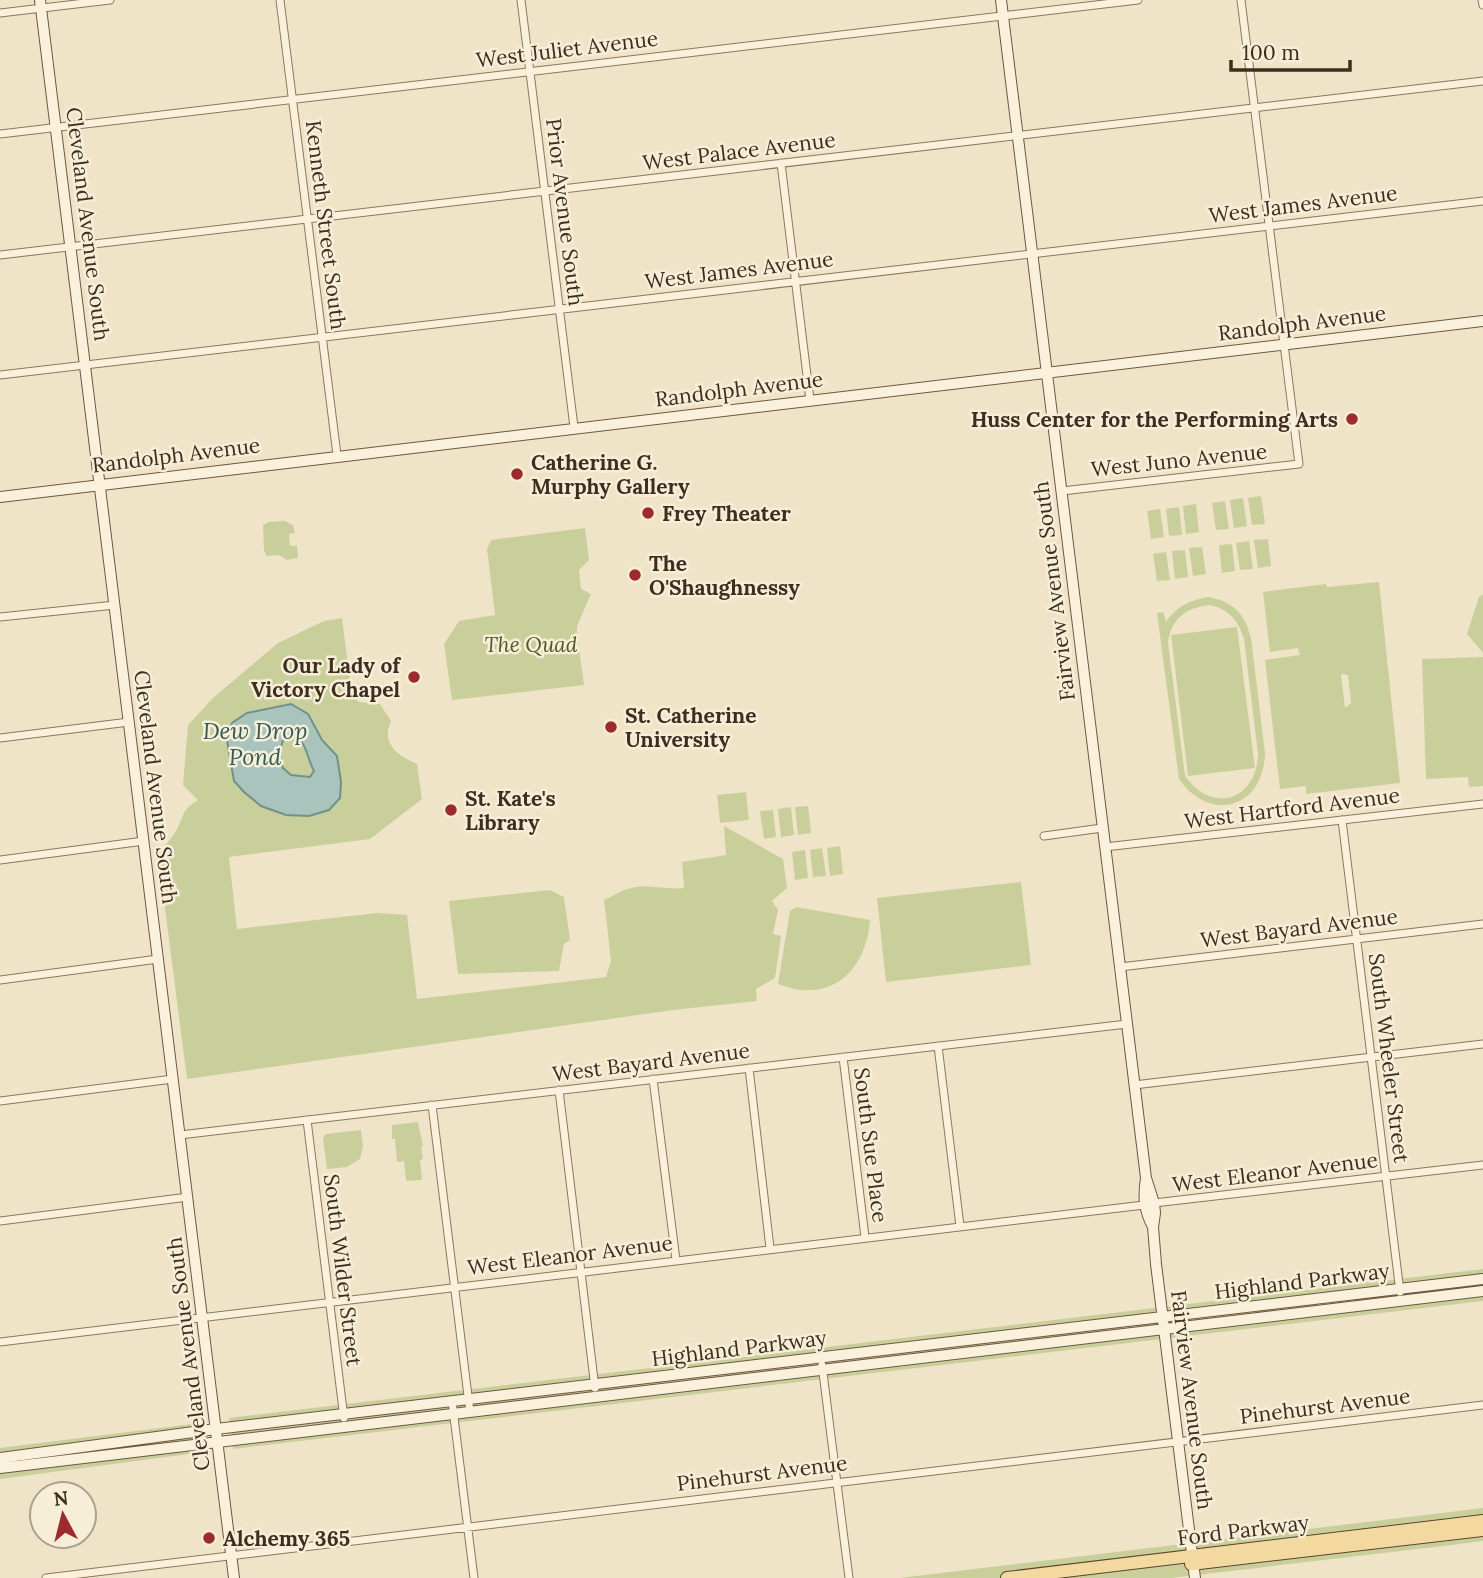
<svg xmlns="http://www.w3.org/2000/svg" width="1483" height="1578" viewBox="0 0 1483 1578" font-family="Lora,serif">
<rect width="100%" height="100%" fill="#f0e4c8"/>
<path fill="#c9cf9b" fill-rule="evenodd" d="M1261 496 1265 524 1252 525 1248 498Z
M1243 498 1247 526 1234 528 1230 500Z
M1225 501 1229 529 1216 530 1212 503Z
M1196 504 1199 532 1186 534 1183 506Z
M1179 507 1182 535 1169 536 1166 509Z
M1160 509 1164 537 1151 539 1147 511Z
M285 521 293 525 295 533 289 534 290 546H297L298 558 287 560 279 555 267 556 264 551 263 525 269 522Z
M585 528 589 560 579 570 581 589 591 594 577 626V634L584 685 452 700 444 644 459 621 495 615 487 549 491 540Z
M1268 539 1271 566 1258 568 1254 540Z
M1249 541 1253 569 1240 570 1236 543Z
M1232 544 1235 571 1222 573 1219 545Z
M1202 547 1206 574 1193 576 1189 548Z
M1185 550 1188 577 1175 579 1172 551Z
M1166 552 1170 580 1157 581 1153 554Z
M1379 582 1400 783 1306 794V786L1280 789 1265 660 1300 655 1298 648 1270 652 1263 592 1326 584 1327 587ZM1341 674 1348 675 1351 703 1345 708Z
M1483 594V653L1467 634 1479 597Z
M1209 597C1235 603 1244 613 1251 638L1265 753C1264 808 1210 824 1179 779L1157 613 1163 612 1166 622C1177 606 1190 600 1209 597ZM1209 605C1229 609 1238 620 1244 639L1258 754C1257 800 1212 815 1185 776L1168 642C1172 619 1185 608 1209 605Z
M342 618 352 695 359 702 380 704 391 721C381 744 397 755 417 764L422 799 370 839 229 857 237 929 377 913 407 915 417 999 606 977 611 961 604 900C613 896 622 890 631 888 648 884 667 890 684 888L682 862 726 855 724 826 783 859 787 888 772 901 778 910 773 934 781 936 775 978 756 989 757 1001 673 1010 187 1079 158 854C164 847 171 839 176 831 185 816 179 812 198 800L183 785 188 725 213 698 278 643 324 621Z
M1237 627 1255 768 1188 776 1171 635Z
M1483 657V786L1469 787 1468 777 1426 779 1422 659Z
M746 792 749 820 720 823 717 795Z
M808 806 811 833 798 835 795 807Z
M791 807 794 835 781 837 778 809Z
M773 810 776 837 764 839 760 811Z
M840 846 843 874 830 876 827 848Z
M822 848 826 876 813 877 810 850Z
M805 850 808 878 795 880 792 852Z
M1021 882 1031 965 886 982 877 898Z
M550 890 564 897 570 940 564 944 559 971 458 974 449 901Z
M796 907 870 920C867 959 845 994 800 990 793 989 785 986 778 984L790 911Z
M418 1122 423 1146 421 1147 423 1159 420 1160 422 1180 406 1181 404 1161 397 1162 395 1139H392V1125Z
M361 1130 363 1146 360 1159 347 1167 327 1169 323 1138 326 1134Z
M1483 1269V1301L233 1449 229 1418Z
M200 1423 204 1452 0 1479V1448Z
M1483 1508V1541L1452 1545 1171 1578H900Z"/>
<path fill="#a9c4bc" stroke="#6f938a" stroke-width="2" fill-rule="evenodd" d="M291 704 308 714 322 740 337 756 341 782 340 798 329 810 309 816 286 815 261 806 244 792 234 781 227 740 232 723 247 713ZM291 734C308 741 306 757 314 771L310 777 291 775 283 768C279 757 280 746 285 735Z"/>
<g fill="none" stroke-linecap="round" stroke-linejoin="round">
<g stroke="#8d765c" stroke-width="9">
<path id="street" d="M280 0 337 455
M521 0 574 427
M1482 0 1483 5
M0 13 110 0
M0 134 1138 0
M781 163 810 400
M0 255 1483 81
M0 375 1483 201
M1062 491 1299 464 1241 0
M0 617 115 605
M0 738 129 722
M1342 820 1400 1292
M1044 836 1102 828
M1105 847 1483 804
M0 860 144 841
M1120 967 1483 924
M0 980 158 959
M938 1046 960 1226
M843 1057 865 1237
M749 1068 770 1248
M653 1079 676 1260
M1134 1085 1483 1044
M559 1090 595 1388
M0 1101 173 1079
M432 1105 470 1412
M307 1120 344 1418
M180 1135 1127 1024
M1154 1203 1483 1165
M0 1221 188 1197
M0 1342 1144 1205
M822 1365 849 1578
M452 1401 474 1578
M46 1578 1483 1405"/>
</g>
<g stroke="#6f573f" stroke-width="12">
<path id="secondary" d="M40 0 234 1578
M1001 0 1146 1178C1143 1197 1144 1210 1153 1227
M0 497 1483 321
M1146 1178 1154 1203 1155 1213 1153 1227 1156 1264 1195 1578
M0 1458 216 1429 1483 1279
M0 1468 1483 1291"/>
</g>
<g stroke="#5b4430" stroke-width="14">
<path id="primary" d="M1191 1564 1483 1530
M1007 1578 1483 1521"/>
</g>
<use href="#street" stroke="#faf1dc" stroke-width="7"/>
<use href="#secondary" stroke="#faf1dc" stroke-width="10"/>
<use href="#primary" stroke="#f3d9a0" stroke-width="12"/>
</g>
<g fill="#9e2a2b" stroke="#f7eed8" stroke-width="2.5">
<circle cx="1352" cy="419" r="7"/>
<circle cx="517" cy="474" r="7"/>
<circle cx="648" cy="513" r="7"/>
<circle cx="635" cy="575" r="7"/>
<circle cx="414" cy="677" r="7"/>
<circle cx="611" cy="727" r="7"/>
<circle cx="451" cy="810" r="7"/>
<circle cx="209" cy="1538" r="7"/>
</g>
<g text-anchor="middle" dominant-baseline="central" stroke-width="5" stroke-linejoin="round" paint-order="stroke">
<g font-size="21" fill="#3d2e20" stroke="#f7eed8">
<text transform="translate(567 49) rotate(-7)">West Juliet Avenue</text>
<text transform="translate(739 151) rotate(-7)">West Palace Avenue</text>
<text transform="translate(1303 204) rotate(-7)">West James Avenue</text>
<text transform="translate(565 212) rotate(83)">Prior Avenue South</text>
<text transform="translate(88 224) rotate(83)">Cleveland Avenue South</text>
<text transform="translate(326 225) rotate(83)">Kenneth Street South</text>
<text transform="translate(739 270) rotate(-7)">West James Avenue</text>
<text transform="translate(1302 323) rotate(-7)">Randolph Avenue</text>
<text transform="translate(739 389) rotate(-7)">Randolph Avenue</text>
<text transform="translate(176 455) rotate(-7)">Randolph Avenue</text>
<text transform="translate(1179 460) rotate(-6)">West Juno Avenue</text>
<text transform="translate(1054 591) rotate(-97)">Fairview Avenue South</text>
<text transform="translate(156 787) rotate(83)">Cleveland Avenue South</text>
<text transform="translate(1292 808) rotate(-7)">West Hartford Avenue</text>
<text transform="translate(1299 928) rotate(-7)">West Bayard Avenue</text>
<text transform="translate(1389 1058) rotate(83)">South Wheeler Street</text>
<text transform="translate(651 1062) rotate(-7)">West Bayard Avenue</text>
<text transform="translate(871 1145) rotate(83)">South Sue Place</text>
<text transform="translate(1275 1172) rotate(-7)">West Eleanor Avenue</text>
<text transform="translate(570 1255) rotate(-7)">West Eleanor Avenue</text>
<text transform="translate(343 1270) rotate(83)">South Wilder Street</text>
<text transform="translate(1302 1281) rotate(-7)">Highland Parkway</text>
<text transform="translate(739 1348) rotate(-7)">Highland Parkway</text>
<text transform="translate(188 1354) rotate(-97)">Cleveland Avenue South</text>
<text transform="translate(1192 1400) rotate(83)">Fairview Avenue South</text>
<text transform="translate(1325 1406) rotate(-7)">Pinehurst Avenue</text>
<text transform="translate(762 1473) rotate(-7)">Pinehurst Avenue</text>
<text transform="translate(1243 1530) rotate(-7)">Ford Parkway</text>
</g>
<g font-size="21" font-weight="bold" fill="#3d2e20" stroke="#f7eed8" text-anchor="start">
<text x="1338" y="419" text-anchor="end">Huss Center for the Performing Arts</text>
<text x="531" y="462">Catherine G.<tspan x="531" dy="24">Murphy Gallery</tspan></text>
<text x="662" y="513">Frey Theater</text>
<text x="649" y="563">The<tspan x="649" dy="24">O'Shaughnessy</tspan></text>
<text x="400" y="665" text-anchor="end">Our Lady of<tspan x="400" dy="24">Victory Chapel</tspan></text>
<text x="625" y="715">St. Catherine<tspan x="625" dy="24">University</tspan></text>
<text x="465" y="798">St. Kate's<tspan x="465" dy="24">Library</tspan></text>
<text x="223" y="1538">Alchemy 365</text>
</g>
<g font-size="21" font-style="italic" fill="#4d5a26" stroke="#f7eed8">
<text x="531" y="644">The Quad</text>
</g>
<g font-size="23" font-style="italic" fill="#2f5d5a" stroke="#f7eed8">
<text x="255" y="730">Dew Drop<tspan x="255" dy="26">Pond</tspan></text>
</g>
</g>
<g transform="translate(63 1515) rotate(353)"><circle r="33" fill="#f7eed8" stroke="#ada18e" stroke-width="2"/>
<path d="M0-5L12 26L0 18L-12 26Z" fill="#9e2a2b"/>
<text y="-10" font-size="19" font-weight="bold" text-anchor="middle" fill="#3d2e20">N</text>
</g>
<path d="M1231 60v10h119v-10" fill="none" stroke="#3d2e20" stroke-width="3.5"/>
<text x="1242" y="60" font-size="21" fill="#3d2e20" stroke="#f7eed8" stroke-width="5" paint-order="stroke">100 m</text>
</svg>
